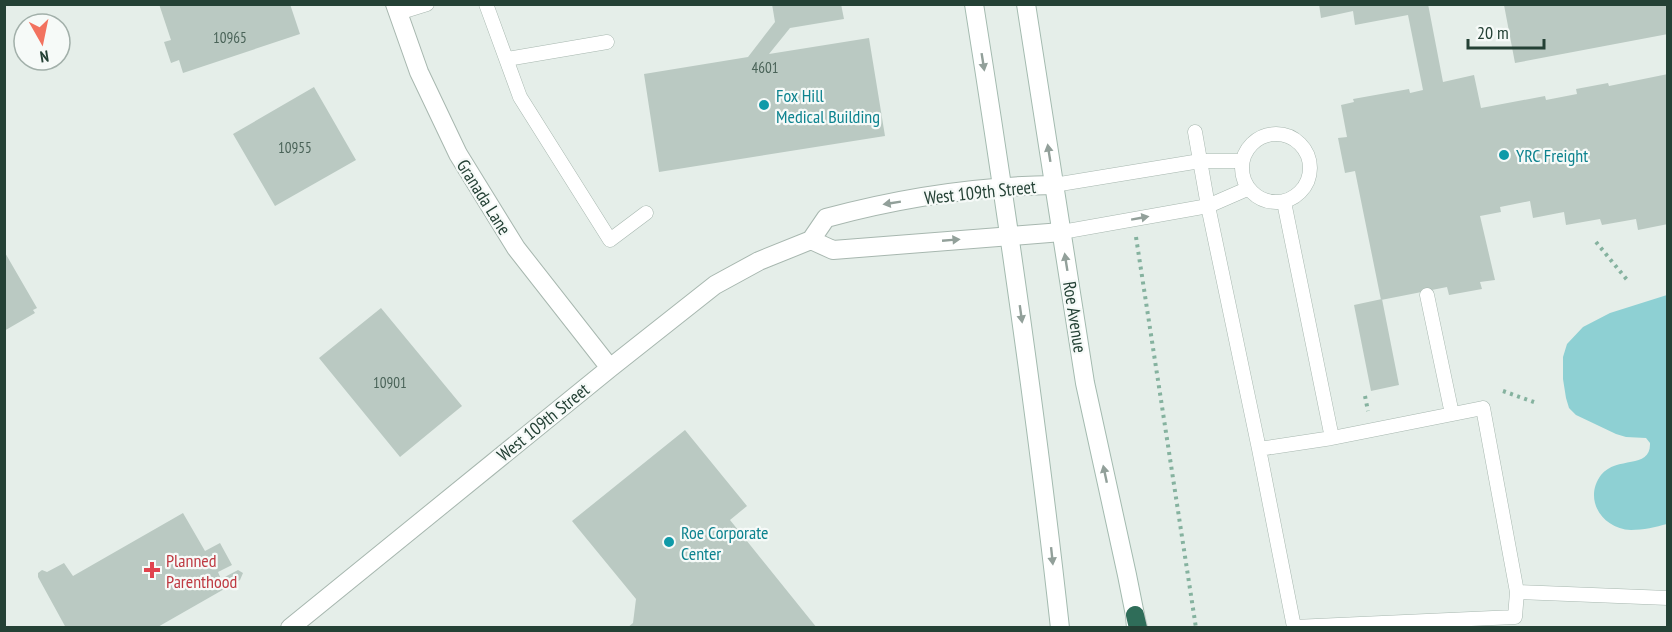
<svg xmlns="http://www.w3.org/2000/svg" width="1672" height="632" viewBox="0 0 1672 632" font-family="'PT Sans Narrow',sans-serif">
<rect width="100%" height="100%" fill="#e5eee9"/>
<path fill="#8ed0d3" d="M1667 295V524C1656 527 1643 530 1631 530 1602 529 1583 499 1601 475 1617 455 1651 470 1650 443L1646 438 1626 437 1616 434 1576 415 1569 408 1566 398 1563 379V357L1567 344 1583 327 1610 313Z"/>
<path fill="#bac9c2" d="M159 4H290L300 34 183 73 179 60 171 63 164 42 171 40Z
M772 4H841L844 19 790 28 769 54 869 38 885 136 659 172 644 74 748 57 775 22Z
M1319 4H1428L1443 82 1474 75 1481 108 1545 96 1546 100 1577 94 1576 89 1608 83 1609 86 1668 74V224L1638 230 1636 219 1602 225 1600 219 1566 225 1564 212 1533 218 1530 201 1500 207 1501 212 1480 216 1495 280 1480 282 1482 289 1449 295 1447 287 1381 300 1355 171 1345 173 1338 138 1347 137 1341 105 1354 102 1353 99 1409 89 1410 93 1423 90 1408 15 1355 25 1353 11 1321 18Z
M1504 5H1668V34L1515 63Z
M314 87 356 160 275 206 233 134Z
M4 251 37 308 33 310 35 313 4 331Z
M1382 299 1399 385 1371 391 1354 305Z
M381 308 462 406 400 457 319 358Z
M685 430 747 506 730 520 817 628H627L633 623 636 599 572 521Z
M183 513 205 551 220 543 232 565 218 572 221 579 238 570 243 573 240 580 156 628H66L38 577V573L42 570 47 572 64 563 73 576Z"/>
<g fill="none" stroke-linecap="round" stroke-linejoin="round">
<g stroke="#a7b7af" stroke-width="15">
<path id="service" d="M486 4 520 97 610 240 646 213
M398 13 427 4
M507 59 607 42
M1195 132 1208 206 1259 449 1294 627 1515 617 1517 592 1483 408 1332 438 1259 449
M1242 168a34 34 0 1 1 68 0a34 34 0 1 1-68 0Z
M1054 185 1200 161H1242
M1284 202 1332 438
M1062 232 1208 206 1247 189
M1427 295 1452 414
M1517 592 1668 598"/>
</g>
<g stroke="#a7b7af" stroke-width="20">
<path id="minor" d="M395 4 419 72 458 154 516 248 610 368
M811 240 833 250 1062 232
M290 628 610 368 715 285 759 261 811 240 826 218C900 198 978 186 1054 185"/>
</g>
<g stroke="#a3baaf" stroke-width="20">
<path id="secondary" d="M974 4C1007 212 1037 419 1060 628
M1026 4 1085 383 1127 575 1135 615 1136 628"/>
</g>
<g stroke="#c2cac6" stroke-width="20">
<path id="motorway" d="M1135 615 1138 628"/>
</g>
<path stroke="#85b29f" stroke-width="4" stroke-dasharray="3 4.5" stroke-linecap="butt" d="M1136 237 1196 628
M1596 242 1628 281
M1503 391 1534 402
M1365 396 1368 411"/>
<use href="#service" stroke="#fff" stroke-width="14"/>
<use href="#minor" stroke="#fff" stroke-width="18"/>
<use href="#secondary" stroke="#fff" stroke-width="18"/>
<use href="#motorway" stroke="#2f6d59" stroke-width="18"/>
</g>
<defs><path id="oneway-solid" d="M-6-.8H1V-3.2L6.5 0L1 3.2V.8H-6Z" transform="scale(1.5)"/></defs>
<g fill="#92a09a">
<use href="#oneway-solid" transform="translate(983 62) rotate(81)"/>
<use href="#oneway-solid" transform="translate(1049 153) rotate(-99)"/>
<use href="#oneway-solid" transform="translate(892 203) rotate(171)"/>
<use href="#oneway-solid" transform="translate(1140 218) rotate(-10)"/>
<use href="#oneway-solid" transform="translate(951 240) rotate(-5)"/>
<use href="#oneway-solid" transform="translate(1066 262) rotate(-99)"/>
<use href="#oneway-solid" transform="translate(1021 314) rotate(82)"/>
<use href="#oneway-solid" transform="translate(1105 474) rotate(-102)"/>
<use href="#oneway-solid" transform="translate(1052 556) rotate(84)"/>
</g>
<g fill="#0f9aa8" stroke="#f6faf8" stroke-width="2">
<circle cx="764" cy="105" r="6"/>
<circle cx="1504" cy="155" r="6"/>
<circle cx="669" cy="542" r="6"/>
</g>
<path fill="#e0444e" stroke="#f6faf8" stroke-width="2" d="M149 561h6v6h6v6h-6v6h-6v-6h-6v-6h6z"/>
<g text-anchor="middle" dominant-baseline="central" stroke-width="4.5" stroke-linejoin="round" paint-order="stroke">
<g font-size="15" fill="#4a6358">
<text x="230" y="37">10965</text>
<text x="765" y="67">4601</text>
<text x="295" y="147">10955</text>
<text x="390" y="382">10901</text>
</g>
<g font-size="18" fill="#0d838f" stroke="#f6faf8" text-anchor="start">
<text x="776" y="95">Fox Hill<tspan x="776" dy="21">Medical Building</tspan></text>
<text x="1516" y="155">YRC Freight</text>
<text x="681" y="532">Roe Corporate<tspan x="681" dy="21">Center</tspan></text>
</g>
<g font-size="18" fill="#244135" stroke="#f6faf8">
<text transform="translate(980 192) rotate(-6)">West 109th Street</text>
<text transform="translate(484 197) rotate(58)">Granada Lane</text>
<text transform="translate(1075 317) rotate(81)">Roe Avenue</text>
<text transform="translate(543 422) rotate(-39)">West 109th Street</text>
</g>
<g font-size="18" fill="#be3a42" stroke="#f6faf8" text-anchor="start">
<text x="166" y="560">Planned<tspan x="166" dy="21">Parenthood</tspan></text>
</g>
</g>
<rect width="1672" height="632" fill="none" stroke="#244135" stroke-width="12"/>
<g transform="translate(42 42) rotate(171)"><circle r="28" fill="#f6faf8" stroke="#a2b0aa" stroke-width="1.5"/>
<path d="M0-4.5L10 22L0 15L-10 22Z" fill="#f2725f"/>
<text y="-9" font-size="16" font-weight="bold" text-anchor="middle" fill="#244135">N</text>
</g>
<path d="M1468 39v9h76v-9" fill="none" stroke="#244135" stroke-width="3"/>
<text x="1477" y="39" font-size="18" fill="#244135" stroke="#f6faf8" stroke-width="4.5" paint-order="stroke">20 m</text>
</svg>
